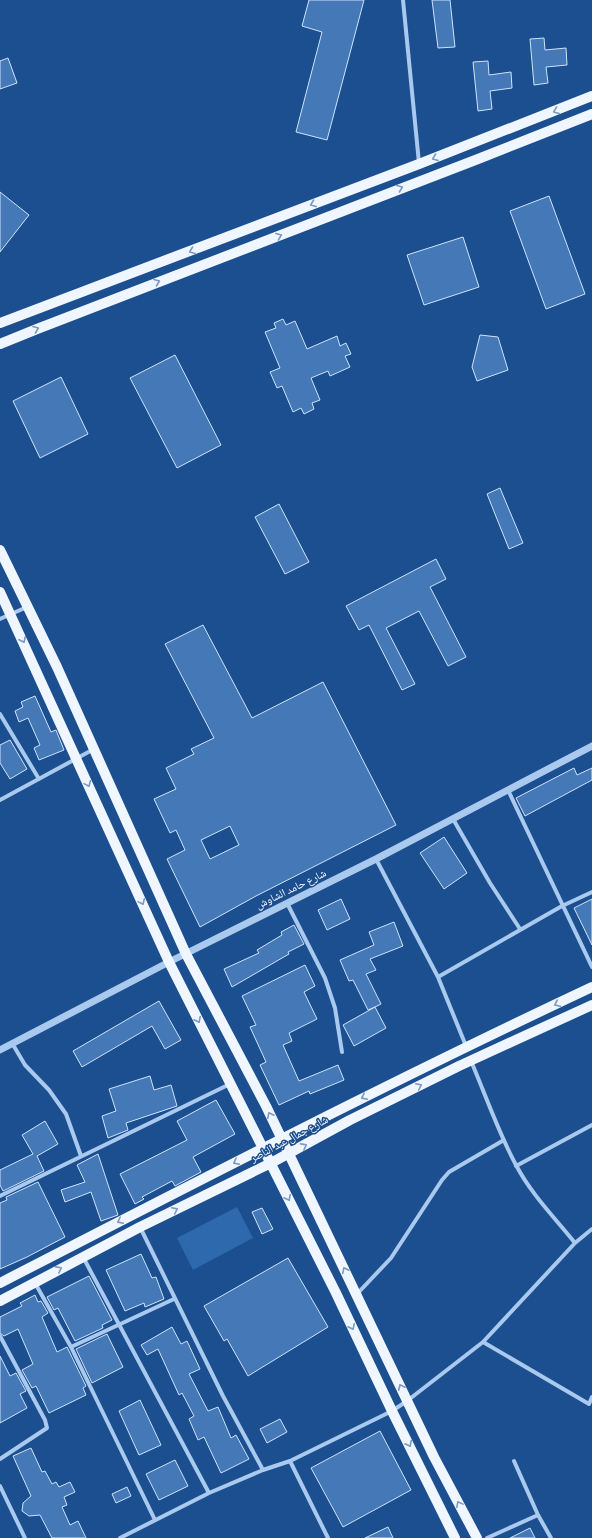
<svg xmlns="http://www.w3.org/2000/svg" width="592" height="1538" viewBox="0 0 592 1538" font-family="'Source Sans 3','Noto Naskh Arabic',sans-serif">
<rect width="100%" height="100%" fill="#1b4f8f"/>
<path fill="#2e69ad" d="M237 1207 253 1238 193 1270 177 1238Z"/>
<path fill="#4478b7" stroke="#cfe3fa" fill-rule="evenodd" d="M309 0H364L327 140 296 132 322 32 302 26Z
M432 0H450L455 47 438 48Z
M544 38 545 50 566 48 567 65 546 67 548 83 534 85 530 39Z
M8 58 17 83 0 89V61Z
M488 61 489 75 511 72 512 88 490 91 492 109 478 111 473 62Z
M0 192 29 215 0 252Z
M549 196 585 294 546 309 510 211Z
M463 237 479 287 424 305 407 255Z
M283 319 286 325 295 321 307 349 337 336 340 346 346 343 351 354 345 356 350 367 330 376 328 371 311 378 320 400 312 403 314 409 304 414 301 408 293 412 282 386 277 388 270 372 280 368 265 332 276 328 274 323Z
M480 335 498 337 508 370 477 381 472 367Z
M175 355 221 445 177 468 130 378Z
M61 377 88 434 40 458 13 401Z
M500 488 523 543 509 549 487 494Z
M279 504 309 562 285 574 255 517Z
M436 559 446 579 430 587 466 657 448 666 419 611 386 628 415 684 402 690 369 625 359 630 346 606Z
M203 625 252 718 323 682 396 825 256 896 200 927 167 859 185 850 176 830 170 833 154 799 176 789 166 768 194 754 191 749 214 738 165 644ZM230 826 239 845 210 859 201 840Z
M35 696 51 732 56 730 64 750 39 760 34 748 40 745 28 718 19 722 15 711 23 707 21 702Z
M10 740 27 769 10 779 0 763V745Z
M574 768 577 775 592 768V780L525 816 516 798Z
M444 837 467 873 444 889 420 853Z
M341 899 350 919 327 930 318 910Z
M592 899V945L574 908Z
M394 922 403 946 370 959 376 970 366 974 381 1004 375 1007 386 1028 354 1046 343 1025 375 1007 368 1010 353 980 349 981 340 960 374 945 369 932Z
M294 925 304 944 288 952 289 954 232 987 224 969 259 953 257 950 282 935 281 932Z
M305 965 315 986 304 992 317 1019 289 1033 292 1041 283 1045 299 1081 338 1065 344 1080 310 1094 309 1091 279 1105 260 1065 266 1062 250 1027 256 1025 242 996Z
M159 1001 181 1040 165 1049 152 1026 82 1067 73 1051Z
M150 1076 154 1090 171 1085 177 1106 126 1123 128 1130 108 1138 102 1116 116 1111 109 1089Z
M216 1100 235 1134 193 1157 201 1172 175 1186 172 1181 142 1197 144 1199 135 1204 120 1174 187 1140 177 1121Z
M45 1121 58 1144 37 1156 44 1171 3 1191 0 1185V1170L33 1154 22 1135Z
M98 1154 118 1215 101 1221 91 1192 65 1202 61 1190 85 1182 77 1165Z
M38 1182 65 1237 27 1257 0 1269V1203L7 1200 6 1197Z
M262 1208 273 1229 262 1234 252 1212Z
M141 1254 152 1278 156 1277 164 1299 145 1307 144 1303 125 1311 106 1270Z
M288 1258 328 1327 248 1376 227 1339 224 1341 204 1306Z
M89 1276 112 1320 102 1325 103 1328 75 1341 58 1308 54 1310 47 1297Z
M35 1295 38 1302 41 1301 48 1313 42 1317 57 1352 67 1347 86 1386 83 1388 86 1395 49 1413 36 1386 32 1388 22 1370 33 1364 18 1329 4 1336 0 1333V1317L22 1306 20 1303Z
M172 1327 181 1344 187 1341 200 1369 189 1374 208 1411 218 1407 231 1438 236 1435 249 1459 221 1473 204 1437 198 1440 189 1419 194 1416 182 1393 179 1395 158 1349 147 1355 141 1345Z
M107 1334 123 1367 92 1383 76 1349Z
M0 1356 10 1376 16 1373 26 1391 20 1394 27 1408 0 1423Z
M140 1400 161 1445 139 1455 119 1411Z
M280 1419 287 1432 267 1443 260 1429Z
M380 1431 411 1490 343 1527 311 1468Z
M31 1448 42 1472 45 1471 52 1484 56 1482 59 1487 70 1482 75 1492 64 1497 67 1505 62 1507 70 1525 78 1521 86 1538H52L40 1515 29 1516 22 1511 23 1503 31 1496 13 1456Z
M175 1460 188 1486 159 1500 146 1474Z
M127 1487 131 1496 116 1503 112 1494Z
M388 1527 393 1538H365Z
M530 1528 535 1538H510Z"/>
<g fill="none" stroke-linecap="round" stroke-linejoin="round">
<path stroke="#a9c9ee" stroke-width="4" d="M403 0 419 163
M0 619 27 607
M0 714 39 779
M508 790 592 967
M0 800 94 749
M453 819 490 883 520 929
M376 859 438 977 466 1046
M287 903 325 978 335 1008 342 1052
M438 977 562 906 592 892
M12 1043 25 1065 49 1090 66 1114 81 1156
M471 1061C486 1096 498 1132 516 1165 531 1194 555 1218 575 1243
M516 1166 592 1125
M0 1196 230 1084
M140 1227 223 1396 263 1470
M83 1257 209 1493
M35 1283 71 1347
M357 1294 391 1258 442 1180 449 1172 504 1140
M0 1336 45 1420 47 1428 0 1459
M483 1342 589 1404 592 1397
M290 1461 328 1538
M514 1461 538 1515 551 1538
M0 1486 25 1538
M155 1520 71 1347 174 1299
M120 1538 209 1493 263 1470 290 1461 392 1411 407 1401 483 1342 575 1243 592 1229
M487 1538 538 1515"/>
<path stroke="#a9c9ee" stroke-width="7" d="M0 1050 169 962 376 859 592 746"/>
<path stroke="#f0f6ff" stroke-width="10" d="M0 323 419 164 592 96
M0 344 37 329 478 159 592 114
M0 550 57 667 186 954 266 1106 434 1457 477 1538
M0 592 169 962 336 1293 392 1411 455 1538
M0 1283C196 1182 392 1081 592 987
M0 1301 140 1227 271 1163 350 1120 459 1066 592 1005"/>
</g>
<defs><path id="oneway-chevron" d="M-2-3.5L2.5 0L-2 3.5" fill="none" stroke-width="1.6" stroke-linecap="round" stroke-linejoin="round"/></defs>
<g stroke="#7b9ac1">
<use href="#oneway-chevron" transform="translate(556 111) rotate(159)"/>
<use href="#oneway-chevron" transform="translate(435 158) rotate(159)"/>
<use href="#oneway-chevron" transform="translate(400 188) rotate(-21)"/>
<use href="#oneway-chevron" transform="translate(313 204) rotate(159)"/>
<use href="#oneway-chevron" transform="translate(279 236) rotate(-21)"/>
<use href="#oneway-chevron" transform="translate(192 251) rotate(159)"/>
<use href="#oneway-chevron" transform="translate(157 282) rotate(-21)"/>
<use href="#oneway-chevron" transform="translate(36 329) rotate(-22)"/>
<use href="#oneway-chevron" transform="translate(23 640) rotate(65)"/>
<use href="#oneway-chevron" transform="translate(88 784) rotate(66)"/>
<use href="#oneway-chevron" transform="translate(142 902) rotate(66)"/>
<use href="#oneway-chevron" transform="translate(557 1004) rotate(155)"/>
<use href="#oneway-chevron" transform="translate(198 1020) rotate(63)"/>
<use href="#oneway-chevron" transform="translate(419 1086) rotate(-26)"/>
<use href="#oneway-chevron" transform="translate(364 1097) rotate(153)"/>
<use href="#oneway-chevron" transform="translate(270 1115) rotate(-116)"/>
<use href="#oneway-chevron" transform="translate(304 1146) rotate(-28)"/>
<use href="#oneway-chevron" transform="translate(236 1162) rotate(153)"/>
<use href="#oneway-chevron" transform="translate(288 1198) rotate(63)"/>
<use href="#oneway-chevron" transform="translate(175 1210) rotate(-26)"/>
<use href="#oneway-chevron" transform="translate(120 1221) rotate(153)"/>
<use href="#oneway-chevron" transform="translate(59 1269) rotate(-28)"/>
<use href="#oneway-chevron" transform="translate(345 1270) rotate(-116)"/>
<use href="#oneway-chevron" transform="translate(352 1327) rotate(64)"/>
<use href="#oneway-chevron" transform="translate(401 1387) rotate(-115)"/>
<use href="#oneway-chevron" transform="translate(409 1444) rotate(63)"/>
<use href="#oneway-chevron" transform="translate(459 1504) rotate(-118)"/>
</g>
<g text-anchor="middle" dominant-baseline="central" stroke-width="3" stroke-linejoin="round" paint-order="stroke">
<g font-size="11" fill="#fff" stroke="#1b4f8f">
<text transform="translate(291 889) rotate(-26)">شارع حامد الشاوش</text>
<text transform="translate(289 1139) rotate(-28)">شارع جمال عبد الناصر</text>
</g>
</g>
</svg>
